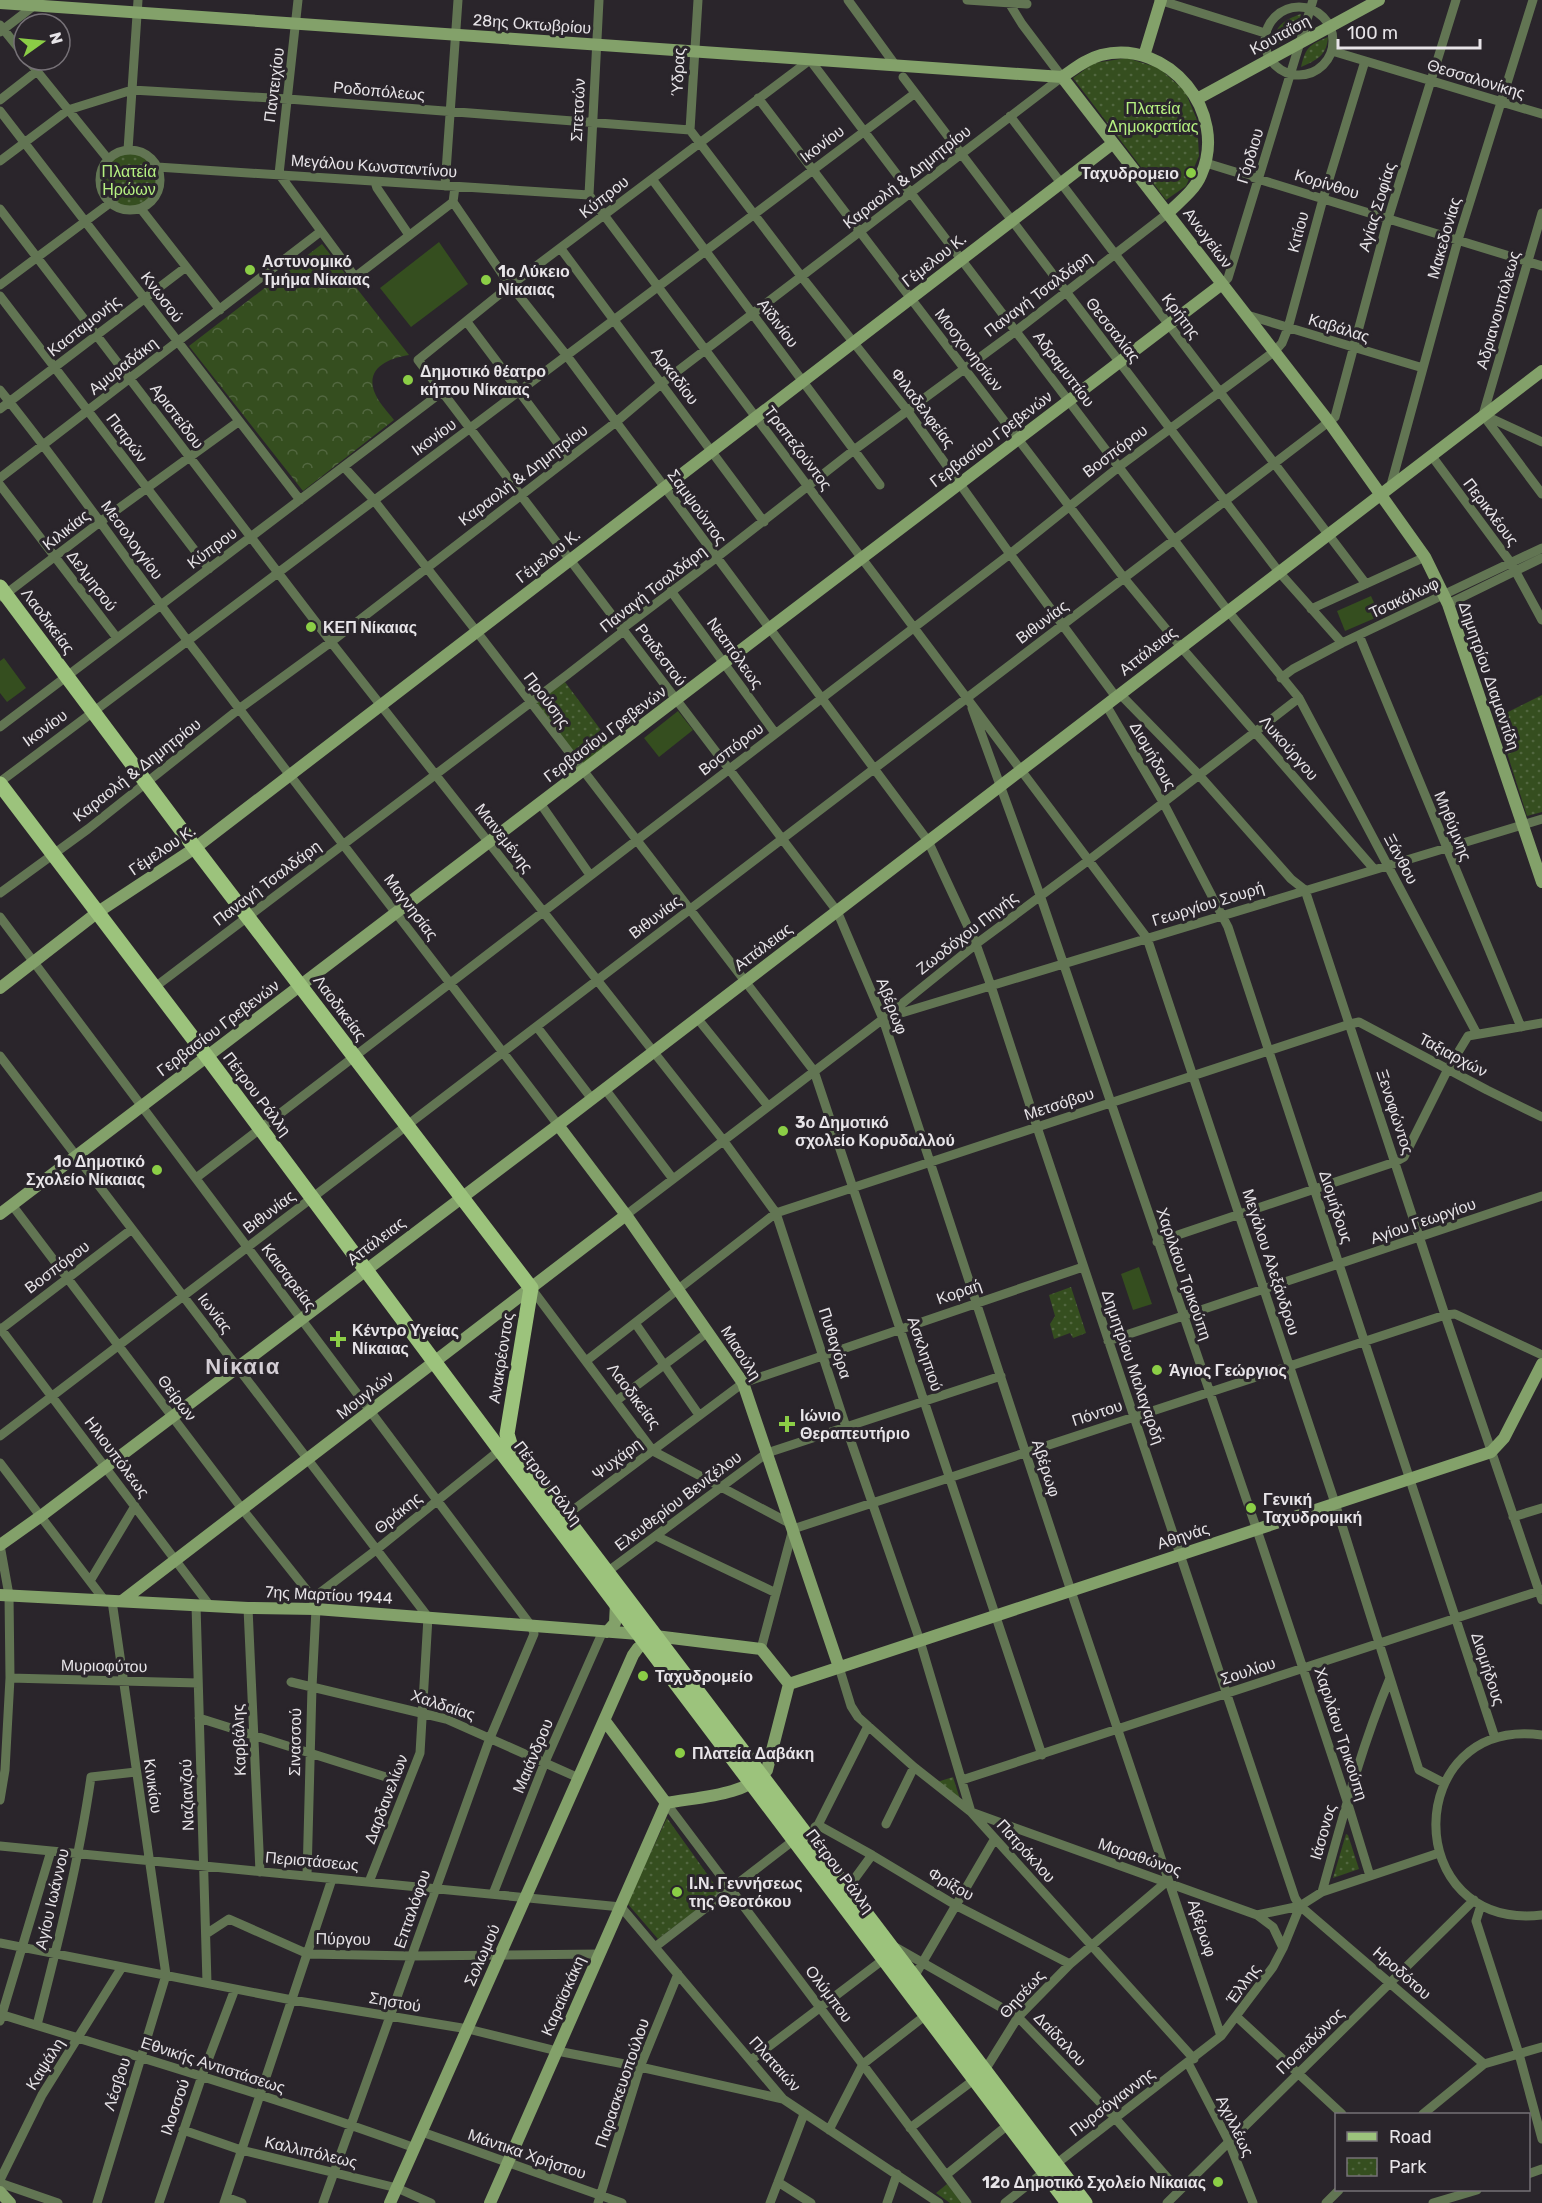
<svg xmlns="http://www.w3.org/2000/svg" width="1542" height="2203" viewBox="0 0 1542 2203" font-family="Rubik,sans-serif">
<defs>
<pattern id="forest-crowns" width="20" height="18" patternUnits="userSpaceOnUse" patternTransform="scale(1.5)"><rect width="20" height="18" fill="#354e1f"/><path d="M2 6a3 3 0 1 1 6 0M12 15a3 3 0 1 1 6 0" fill="none" stroke="#526740"/></pattern>
<pattern id="park-dots" width="8" height="8" patternUnits="userSpaceOnUse" patternTransform="scale(1.5)"><rect width="8" height="8" fill="#354e1f"/><path d="M2 2h.1M6 6h.1" fill="none" stroke="#526740" stroke-width="1.8" stroke-linecap="round"/></pattern>
</defs>
<rect width="100%" height="100%" fill="#2a252b"/>
<path fill="#354e1f" d="M439 242 468 284 411 327 380 288Z
M1371 596 1380 616 1345 631 1337 611Z
M4 658 26 688 7 702 0 693V661Z
M678 711 693 730 659 757 644 738Z
M1139 1267 1152 1304 1133 1310 1121 1274Z"/>
<path fill="url(#forest-crowns)" d="M322 244 409 355C390 358 366 367 374 391 378 402 387 411 394 420L303 491 189 346Z"/>
<path fill="url(#park-dots)" d="M1301 14C1297 34 1295 37 1277 45L1272 43C1277 24 1284 20 1301 14Z
M1328 37C1327 55 1317 60 1301 67 1306 47 1309 45 1328 37Z
M1127 58 1159 68 1185 91 1197 120 1199 156 1186 186 1166 200 1073 78 1094 63Z
M102 180a27 27 0 1 1 54 0a27 27 0 1 1-54 0Z
M565 682 612 745 582 767 535 704Z
M1542 695V812L1527 816 1496 718Z
M1071 1287 1086 1333 1073 1338 1070 1333 1054 1339 1050 1324 1055 1316 1049 1295Z
M953 1777 960 1799 937 1782Z
M667 1818 720 1892 658 1939 627 1903Z
M1346 1834 1348 1835 1359 1869 1333 1878Z
M947 2184 962 2203H950L936 2193Z"/>
<g fill="none" stroke-linecap="round" stroke-linejoin="round">
<path stroke="#627553" stroke-width="9" d="M298 0 279 174 355 277 453 202
M599 0 589 195 1147 938 1335 1503 1419 1770 1444 1783
M698 0 690 130 801 276 907 410 1010 554 1116 697
M848 0 896 66
M967 0 1027 4
M1159 0 1265 33
M1265 41a34 34 0 1 1 68 0a34 34 0 1 1-68 0Z
M0 25 24 55
M0 32 35 5
M1332 51 1542 114
M28 60 108 159
M903 77 1279 572 1342 643
M758 98 1124 578 1181 647 1374 869
M0 100 37 71
M0 111 300 500
M1010 116 1366 584
M100 180a30 30 0 1 1 60 0a30 30 0 1 1-60 0Z
M128 150 138 0
M0 161 68 110 132 90 288 99 690 130
M1206 163 1542 266
M157 167 589 195
M652 179 880 485
M375 182 377 188 409 235
M445 186 458 0
M455 187 453 202 505 278 567 356 928 841 976 944 991 986 1037 1127 1295 1898 1300 1906 1484 2064
M0 209 331 642 723 1140 776 1213 846 1427 920 1641 971 1812 1257 1915 1273 1927 1283 1948
M141 209 220 310
M561 249 764 522
M1222 284 1228 278 1313 0
M0 285 110 203
M0 296 209 569
M1247 315 1423 368
M467 322 569 458
M0 390C70 476 132 569 200 657 318 814 440 968 558 1125
M0 409 186 267
M1483 415 1542 213
M1483 415 1542 494
M1486 416 1542 442
M1431 455 1511 563 1542 620
M344 467 373 499 477 632 814 1071 1042 1755
M0 478 320 232
M0 485 117 638
M1391 485 1458 240 1533 0
M671 591 775 733
M2 597 100 522 238 422
M1448 604 1542 558
M1311 609 1425 557
M1359 635 1521 1027
M1281 678 1293 669 1342 643 1542 548
M1120 694 1199 775 1291 879 1305 890 1445 1315 1542 1600
M1106 705 1163 802 1228 927 1495 1738
M972 708 1040 895 1261 1542 1347 1801 1370 1876
M0 727 442 392
M0 782 914 94
M540 803 590 875
M0 893 88 829 239 709 331 642 616 422 662 383 1062 77 1022 24 1009 3
M0 917 532 1627 534 1634 490 1738 323 2203
M155 987 567 675 621 633 622 629 716 558 854 450 1016 331 1168 213
M888 1017 1542 819
M697 1018 768 1106
M537 1027 592 1099
M0 1056 428 1617 420 1753 369 1882
M605 1089 673 1179
M196 1178 1010 554 1120 466 1275 351 1282 343 1288 328 1323 199 1365 61
M12 1205 243 1510 313 1598 316 1609 312 1687 307 1876
M626 1215 883 1019 976 944 1089 860 1299 698
M1157 1242 1395 1162 1404 1157 1448 1069 1468 1036 1542 1023
M531 1288 653 1451 791 1524
M635 1323 699 1415
M0 1328 210 1606
M0 1330 132 1229
M1108 1341 1542 1196
M586 1361 776 1213 1350 1024 1359 1022 1487 1090 1542 1117
M616 1401 708 1332
M0 1436 1335 417 1388 219 1456 0
M0 1463 105 1601
M565 1516 743 1383 1083 1267
M1513 1517 1542 1508
M656 1536 776 1593
M607 1572 767 1453 1001 1376
M90 1581 135 1506
M313 1598 376 1550 500 1450
M196 1605 207 1983
M248 1608 260 1872
M761 1649 793 1529 1445 1315 1455 1314 1542 1355
M839 1667 851 1706 858 1717 914 1767 971 1812 1194 2059
M10 1678 198 1683
M291 1682 446 1719 579 1778
M199 1718 386 1777
M1542 1735C1402 1716 1399 1931 1542 1915
M962 1780 1542 1590
M0 1800 5 1770 10 1678 9 1595 0 1545
M666 1803 967 2203
M886 1824 914 1767
M818 1825 872 1855 957 1906 1070 1964
M815 1827 818 1825 868 1726
M0 1846 621 1907 783 2099 939 2203
M847 1889 872 1855
M1322 1892C1342 1820 1361 1747 1390 1678
M493 1894 545 1762 603 1631
M1481 1905 1476 1921 1519 2054 1542 2139
M1257 1915 1300 1906 1322 1892 1439 1853
M206 1934 229 1919 308 1954 412 1956 600 1954
M0 1943 292 2000 468 2029 557 2051 640 2067 783 2099
M655 1947 794 1840
M895 1947 1018 2017 1115 2118 1179 2191
M914 1977 994 1840
M0 2014C139 2057 278 2098 415 2148
M1237 2017 1342 2114
M0 2021 51 1851
M37 2025C58 1943 79 1861 91 1777L136 1772
M1221 2036 1071 1591 883 1019 837 911 418 360 511 285 810 60 1228 611 1299 698 1477 1034
M751 2060 884 1959
M1188 2063 1229 2142 1253 2203
M985 2070 1018 2017 1070 1964 1165 1883
M1423 2114 1484 2064 1542 2047
M910 2128 975 2079
M183 2130 241 2150 397 2188 431 2203
M829 2130 863 2064 926 2015
M422 2132 622 2203
M1056 2164 1221 2036 1273 1967 1283 1948 1300 1906
M1528 2174 1542 2169
M946 2175 1009 2124
M0 2180 42 2095 122 1967
M778 2182 811 2203
M0 2183 58 2203
M226 2197 242 2203
M97 2203 166 1975 112 1601
M159 2203 202 2076 235 1989
M224 2203 332 1879
M598 2203 640 2067 678 1974
M770 2203 804 2114
M887 2203 897 2174
M1005 2203 1044 2172
M1167 2203 1474 1900
M1326 2203 1339 2190
M1433 2203 1477 2190"/>
<path stroke="#83a16a" stroke-width="12" d="M0 3 1062 77
M1144 56 1161 0
M1062 77 1329 422 1425 557 1448 604 1542 882
M1062 77C1074 69 1086 59 1101 55 1169 38 1229 113 1201 175 1195 190 1179 202 1168 213
M1197 99 1379 0
M0 988 98 912 195 848 1112 144
M558 1125 626 1215 743 1383 839 1667
M0 1214 1222 284
M0 1545 41 1516 558 1125 1542 371
M0 1595 248 1608 316 1609 639 1634 761 1649 789 1684
M122 1601 626 1215
M607 1632 615 1623 616 1603
M789 1684 1491 1452 1504 1438 1542 1364
M605 1721 666 1803
M666 1803C697 1797 747 1796 767 1770L789 1684
M0 2192 10 2203
M390 2203 633 1655 638 1648 652 1639
M490 2203 666 1803"/>
<path stroke="#9cc37c" stroke-width="15" d="M0 587 195 848 531 1288 507 1434 510 1444 1085 2203
M0 784 205 1054 500 1450 1068 2203"/>
</g>
<g fill="#8bce46" stroke="#2a252b" stroke-width="2">
<circle cx="1191" cy="173" r="6"/>
<circle cx="250" cy="270" r="6"/>
<circle cx="486" cy="280" r="6"/>
<circle cx="408" cy="380" r="6"/>
<circle cx="311" cy="627" r="6"/>
<circle cx="783" cy="1131" r="6"/>
<circle cx="157" cy="1170" r="6"/>
<path d="M335 1330h6v6h6v6h-6v6h-6v-6h-6v-6h6z"/>
<circle cx="1157" cy="1370" r="6"/>
<path d="M784 1415h6v6h6v6h-6v6h-6v-6h-6v-6h6z"/>
<circle cx="1251" cy="1508" r="6"/>
<circle cx="643" cy="1676" r="6"/>
<circle cx="680" cy="1753" r="6"/>
<circle cx="677" cy="1892" r="6"/>
<circle cx="1218" cy="2182" r="6"/>
</g>
<g text-anchor="middle" dominant-baseline="central" stroke-width="6" stroke-linejoin="round" paint-order="stroke">
<g font-size="16" fill="#e7e4e8" stroke="#2a252b">
<text transform="translate(532 24) rotate(4)">28ης Οκτωβρίου</text>
<text transform="translate(1280 35) rotate(-28)">Κουταΐση</text>
<text transform="translate(678 72) rotate(-87)">Ύδρας</text>
<text transform="translate(1476 79) rotate(17)">Θεσσαλονίκης</text>
<text transform="translate(274 85) rotate(-83)">Παντειχίου</text>
<text transform="translate(379 91) rotate(5)">Ροδοπόλεως</text>
<text transform="translate(578 110) rotate(-87)">Σπετσών</text>
<text transform="translate(822 144) rotate(-37)">Ικονίου</text>
<text transform="translate(1250 156) rotate(-73)">Γόρδιου</text>
<text transform="translate(374 166) rotate(4)">Μεγάλου Κωνσταντίνου</text>
<text transform="translate(907 177) rotate(-38)">Καραολή &amp; Δημητρίου</text>
<text transform="translate(1327 184) rotate(17)">Κορίνθου</text>
<text transform="translate(604 197) rotate(-38)">Κύπρου</text>
<text transform="translate(1377 207) rotate(-73)">Αγίας Σοφίας</text>
<text transform="translate(1298 232) rotate(-75)">Κιτίου</text>
<text transform="translate(1208 238) rotate(53)">Ανωγείων</text>
<text transform="translate(1444 238) rotate(-74)">Μακεδονίας</text>
<text transform="translate(934 260) rotate(-38)">Γέμελου Κ.</text>
<text transform="translate(1038 294) rotate(-37)">Παναγή Τσαλδάρη</text>
<text transform="translate(162 297) rotate(53)">Κνωσού</text>
<text transform="translate(1498 310) rotate(-74)">Αδριανουπόλεως</text>
<text transform="translate(1181 316) rotate(53)">Κρήτης</text>
<text transform="translate(778 323) rotate(53)">Αϊδινίου</text>
<text transform="translate(84 326) rotate(-38)">Κασταμονής</text>
<text transform="translate(1339 328) rotate(17)">Καβάλας</text>
<text transform="translate(1113 330) rotate(52)">Θεσσαλίας</text>
<text transform="translate(969 350) rotate(52)">Μοσχονησίων</text>
<text transform="translate(123 366) rotate(-38)">Αμυραδάκη</text>
<text transform="translate(1064 369) rotate(53)">Αδραμυττίου</text>
<text transform="translate(675 376) rotate(53)">Αρκαδίου</text>
<text transform="translate(923 408) rotate(53)">Φιλαδελφείας</text>
<text transform="translate(177 416) rotate(53)">Αριστείδου</text>
<text transform="translate(434 437) rotate(-36)">Ικονίου</text>
<text transform="translate(127 438) rotate(53)">Πατρών</text>
<text transform="translate(991 439) rotate(-37)">Γερβασίου Γρεβενών</text>
<text transform="translate(798 448) rotate(53)">Τραπεζούντος</text>
<text transform="translate(1115 451) rotate(-37)">Βοσπόρου</text>
<text transform="translate(523 475) rotate(-37)">Καραολή &amp; Δημητρίου</text>
<text transform="translate(697 507) rotate(54)">Σαμψούντος</text>
<text transform="translate(1491 512) rotate(53)">Περικλέους</text>
<text transform="translate(66 530) rotate(-38)">Κιλικίας</text>
<text transform="translate(132 540) rotate(54)">Μεσολογγίου</text>
<text transform="translate(212 548) rotate(-37)">Κύπρου</text>
<text transform="translate(548 556) rotate(-38)">Γέμελου Κ.</text>
<text transform="translate(92 581) rotate(53)">Δελμησού</text>
<text transform="translate(653 589) rotate(-38)">Παναγή Τσαλδάρη</text>
<text transform="translate(1404 598) rotate(-25)">Τσακάλωφ</text>
<text transform="translate(48 621) rotate(53)">Λαοδικείας</text>
<text transform="translate(1042 622) rotate(-37)">Βιθυνίας</text>
<text transform="translate(1148 651) rotate(-38)">Αττάλειας</text>
<text transform="translate(735 653) rotate(54)">Νεαπόλεως</text>
<text transform="translate(661 655) rotate(53)">Ραιδεστού</text>
<text transform="translate(1489 676) rotate(71)">Δημητρίου Διαμαντίδη</text>
<text transform="translate(547 700) rotate(53)">Προύσης</text>
<text transform="translate(45 728) rotate(-36)">Ικονίου</text>
<text transform="translate(605 734) rotate(-37)">Γερβασίου Γρεβενών</text>
<text transform="translate(1289 748) rotate(49)">Λυκούργου</text>
<text transform="translate(731 749) rotate(-37)">Βοσπόρου</text>
<text transform="translate(1153 756) rotate(60)">Διομήδους</text>
<text transform="translate(137 770) rotate(-38)">Καραολή &amp; Δημητρίου</text>
<text transform="translate(1453 826) rotate(68)">Μηθύμνης</text>
<text transform="translate(504 838) rotate(52)">Μαινεμένης</text>
<text transform="translate(162 850) rotate(-34)">Γέμελου Κ.</text>
<text transform="translate(1401 859) rotate(62)">Ξάνθου</text>
<text transform="translate(267 883) rotate(-37)">Παναγή Τσαλδάρη</text>
<text transform="translate(1208 904) rotate(-17)">Γεωργίου Σουρή</text>
<text transform="translate(411 907) rotate(53)">Μαγνησίας</text>
<text transform="translate(655 917) rotate(-37)">Βιθυνίας</text>
<text transform="translate(967 933) rotate(-38)">Ζωοδόχου Πηγής</text>
<text transform="translate(763 947) rotate(-37)">Αττάλειας</text>
<text transform="translate(892 1006) rotate(69)">Αβέρωφ</text>
<text transform="translate(340 1008) rotate(53)">Λαοδικείας</text>
<text transform="translate(218 1028) rotate(-37)">Γερβασίου Γρεβενών</text>
<text transform="translate(1453 1055) rotate(28)">Ταξιαρχών</text>
<text transform="translate(257 1094) rotate(53)">Πέτρου Ράλλη</text>
<text transform="translate(1059 1104) rotate(-18)">Μετσόβου</text>
<text transform="translate(1395 1112) rotate(72)">Ξενοφώντος</text>
<text transform="translate(1336 1207) rotate(72)">Διομήδους</text>
<text transform="translate(269 1212) rotate(-37)">Βιθυνίας</text>
<text transform="translate(1423 1221) rotate(-19)">Αγίου Γεωργίου</text>
<text transform="translate(376 1241) rotate(-37)">Αττάλειας</text>
<text transform="translate(1271 1262) rotate(72)">Μεγάλου Αλεξάνδρου</text>
<text transform="translate(57 1267) rotate(-37)">Βοσπόρου</text>
<text transform="translate(1184 1274) rotate(71)">Χαριλάου Τρικούπη</text>
<text transform="translate(289 1277) rotate(53)">Καισαρείας</text>
<text transform="translate(959 1292) rotate(-19)">Κοραή</text>
<text transform="translate(215 1313) rotate(53)">Ιωνίας</text>
<text transform="translate(835 1343) rotate(72)">Πυθαγόρα</text>
<text transform="translate(741 1353) rotate(58)">Μιαούλη</text>
<text transform="translate(925 1354) rotate(71)">Ασκληπιού</text>
<text transform="translate(501 1358) rotate(-81)">Ανακρέοντος</text>
<text transform="translate(1133 1367) rotate(71)">Δημητρίου Μαλαγαρδή</text>
<text transform="translate(365 1395) rotate(-38)">Μουγλών</text>
<text transform="translate(634 1396) rotate(53)">Λαοδικείας</text>
<text transform="translate(177 1398) rotate(53)">Θείρων</text>
<text transform="translate(1097 1413) rotate(-18)">Πόντου</text>
<text transform="translate(117 1457) rotate(53)">Ηλιουπόλεως</text>
<text transform="translate(617 1459) rotate(-37)">Ψυχάρη</text>
<text transform="translate(1046 1468) rotate(72)">Αβέρωφ</text>
<text transform="translate(548 1483) rotate(53)">Πέτρου Ράλλη</text>
<text transform="translate(678 1501) rotate(-37)">Ελευθερίου Βενιζέλου</text>
<text transform="translate(398 1513) rotate(-39)">Θράκης</text>
<text transform="translate(1183 1536) rotate(-18)">Αθηνάς</text>
<text transform="translate(329 1595) rotate(3)">7ης Μαρτίου 1944</text>
<text transform="translate(104 1666) rotate(1)">Μυριοφύτου</text>
<text transform="translate(1488 1669) rotate(72)">Διομήδους</text>
<text transform="translate(1248 1671) rotate(-18)">Σουλίου</text>
<text transform="translate(443 1705) rotate(18)">Χαλδαίας</text>
<text transform="translate(1341 1734) rotate(72)">Χαριλάου Τρικούπη</text>
<text transform="translate(239 1740) rotate(-92)">Καρβάλης</text>
<text transform="translate(295 1742) rotate(-89)">Σινασσού</text>
<text transform="translate(533 1756) rotate(-67)">Μαιάνδρου</text>
<text transform="translate(153 1786) rotate(82)">Κινικίου</text>
<text transform="translate(187 1795) rotate(-92)">Ναζιανζού</text>
<text transform="translate(386 1799) rotate(-69)">Δαρδανελίων</text>
<text transform="translate(1323 1832) rotate(-74)">Ιάσονος</text>
<text transform="translate(1026 1851) rotate(48)">Πατρόκλου</text>
<text transform="translate(1140 1857) rotate(19)">Μαραθώνος</text>
<text transform="translate(312 1861) rotate(5)">Περιστάσεως</text>
<text transform="translate(840 1871) rotate(53)">Πέτρου Ράλλη</text>
<text transform="translate(951 1884) rotate(30)">Φρίξου</text>
<text transform="translate(52 1899) rotate(-77)">Αγίου Ιωάννου</text>
<text transform="translate(412 1909) rotate(-71)">Επταλόφου</text>
<text transform="translate(1202 1928) rotate(72)">Αβέρωφ</text>
<text transform="translate(343 1939) rotate(1)">Πύργου</text>
<text transform="translate(482 1955) rotate(-66)">Σολωμού</text>
<text transform="translate(1402 1973) rotate(41)">Ηροδότου</text>
<text transform="translate(1243 1984) rotate(-54)">Έλλης</text>
<text transform="translate(829 1994) rotate(53)">Ολύμπου</text>
<text transform="translate(1022 1994) rotate(-48)">Θησέως</text>
<text transform="translate(563 1996) rotate(-66)">Καραϊσκάκη</text>
<text transform="translate(395 2002) rotate(10)">Σηστού</text>
<text transform="translate(1060 2039) rotate(46)">Δαίδαλου</text>
<text transform="translate(1310 2041) rotate(-44)">Ποσειδώνος</text>
<text transform="translate(45 2064) rotate(-58)">Καψάλη</text>
<text transform="translate(775 2064) rotate(48)">Πλαταιών</text>
<text transform="translate(213 2065) rotate(18)">Εθνικής Αντιστάσεως</text>
<text transform="translate(622 2083) rotate(-71)">Παρασκευοπούλου</text>
<text transform="translate(117 2084) rotate(-72)">Λέσβου</text>
<text transform="translate(1112 2102) rotate(-37)">Πυρσόγιαννης</text>
<text transform="translate(175 2107) rotate(-71)">Ιλοσσού</text>
<text transform="translate(1235 2126) rotate(64)">Αχιλλέως</text>
<text transform="translate(311 2152) rotate(13)">Καλλιπόλεως</text>
<text transform="translate(527 2154) rotate(19)">Μάντικα Χρήστου</text>
</g>
<g font-size="16" fill="#b5f081" stroke="#2a252b">
<text x="1153" y="108">Πλατεία<tspan x="1153" dy="18">Δημοκρατίας</tspan></text>
<text x="129" y="171">Πλατεία<tspan x="129" dy="18">Ηρώων</tspan></text>
</g>
<g font-size="16" font-weight="bold" fill="#e7e4e8" stroke="#2a252b" text-anchor="start">
<text x="1179" y="173" text-anchor="end">Ταχυδρομειο</text>
<text x="262" y="261">Αστυνομικό<tspan x="262" dy="18">Τμήμα Νίκαιας</tspan></text>
<text x="498" y="271">1ο Λύκειο<tspan x="498" dy="18">Νίκαιας</tspan></text>
<text x="420" y="371">Δημοτικό θέατρο<tspan x="420" dy="18">κήπου Νίκαιας</tspan></text>
<text x="323" y="627">ΚΕΠ Νίκαιας</text>
<text x="795" y="1122">3ο Δημοτικό<tspan x="795" dy="18">σχολείο Κορυδαλλού</tspan></text>
<text x="145" y="1161" text-anchor="end">1ο Δημοτικό<tspan x="145" dy="18">Σχολείο Νίκαιας</tspan></text>
<text x="352" y="1330">Κέντρο Υγείας<tspan x="352" dy="18">Νίκαιας</tspan></text>
<text x="1169" y="1370">Άγιος Γεώργιος</text>
<text x="800" y="1415">Ιώνιο<tspan x="800" dy="18">Θεραπευτήριο</tspan></text>
<text x="1263" y="1499">Γενική<tspan x="1263" dy="18">Ταχυδρομική</tspan></text>
<text x="655" y="1676">Ταχυδρομείο</text>
<text x="692" y="1753">Πλατεία Δαβάκη</text>
<text x="689" y="1883">Ι.Ν. Γεννήσεως<tspan x="689" dy="18">της Θεοτόκου</tspan></text>
<text x="1206" y="2182" text-anchor="end">12ο Δημοτικό Σχολείο Νίκαιας</text>
</g>
<g font-size="22" font-weight="bold" letter-spacing="1.5" fill="#d4ced5" stroke="#2a252b">
<text x="243" y="1366">Νίκαια</text>
</g>
</g>
<rect x="1335" y="2113" width="195" height="78" fill="#2a252b" stroke="#767177" stroke-width="1.5"/>
<rect x="1347" y="2132" width="30" height="9" fill="#9cc37c" stroke="#767177" stroke-width="1.5"/>
<text x="1389" y="2143" font-size="18" fill="#e7e4e8">Road</text>
<rect x="1347" y="2158" width="30" height="18" fill="url(#park-dots)" stroke="#767177" stroke-width="1.5"/>
<text x="1389" y="2173" font-size="18" fill="#e7e4e8">Park</text>
<g transform="translate(42 42) rotate(75)"><circle r="28" fill="#2a252b" stroke="#767177" stroke-width="1.5"/>
<path d="M0-4.5L10 22L0 15L-10 22Z" fill="#8bce46"/>
<text y="-9" font-size="16" font-weight="bold" text-anchor="middle" fill="#e7e4e8">N</text>
</g>
<path d="M1338 39v9h142v-9" fill="none" stroke="#e7e4e8" stroke-width="3"/>
<text x="1347" y="39" font-size="18" fill="#e7e4e8" stroke="#2a252b" stroke-width="4.5" paint-order="stroke">100 m</text>
</svg>
